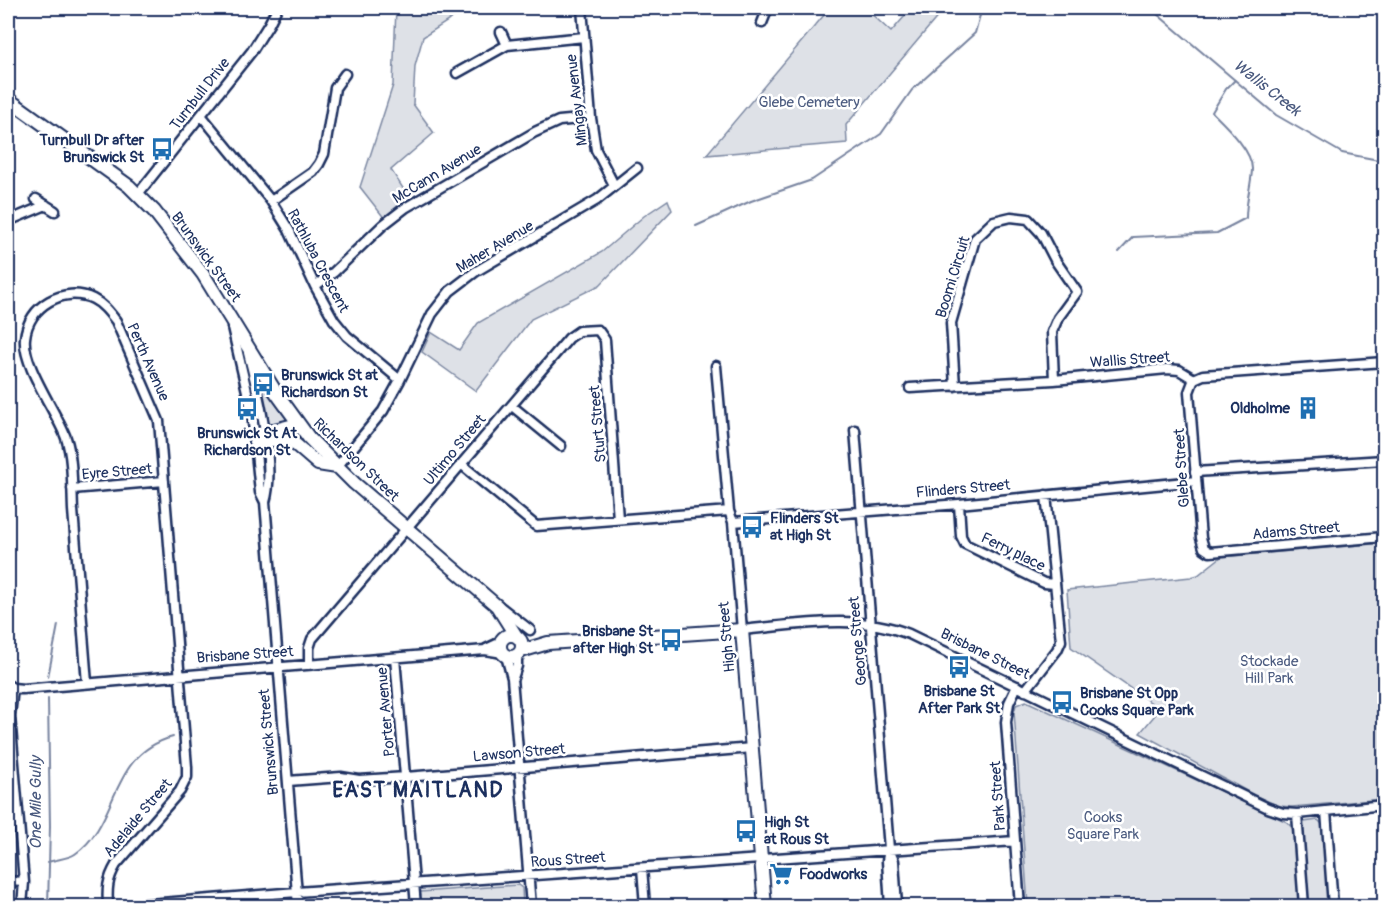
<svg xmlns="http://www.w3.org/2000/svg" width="1392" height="914" viewBox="0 0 1392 914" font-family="Pangolin,sans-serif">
<rect width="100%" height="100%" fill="#fff"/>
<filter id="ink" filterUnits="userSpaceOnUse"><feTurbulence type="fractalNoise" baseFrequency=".0167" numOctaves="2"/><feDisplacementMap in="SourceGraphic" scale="12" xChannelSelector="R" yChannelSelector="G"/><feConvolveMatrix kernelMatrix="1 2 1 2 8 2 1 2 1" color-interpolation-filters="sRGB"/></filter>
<g filter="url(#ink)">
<path fill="#dee1e7" stroke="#7c88a2" stroke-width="1.5" d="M396 8H464L448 21 423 37 415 66 413 104 434 133 391 170 410 199 385 219 360 187 393 85Z
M830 8H865L891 32 912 8H945L846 125 847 143 706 155Z
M668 200 672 210 600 285 531 319 476 391 422 352 431 332 459 350 478 323 602 252 644 216Z
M258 378H259L291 422 268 429Z
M1384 543V799L1292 807 1279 806 1254 795 1140 733 1160 709 1071 647 1067 590 1191 577 1198 575 1221 557Z
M1026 701 1287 822 1293 829 1294 839 1300 906H1028L1014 712 1016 705Z
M1318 820 1322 824 1329 906H1308L1302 826 1304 822Z
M518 885 522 888 523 906H422L420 892Z"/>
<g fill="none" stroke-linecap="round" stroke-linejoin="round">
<path stroke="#77839f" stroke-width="2" d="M1150 8 1276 115 1342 153 1384 161
M696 226 751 201 812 180 881 134 912 90 975 33 982 8
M1119 252 1133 237 1217 233 1246 218C1246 200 1251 186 1252 170 1253 151 1225 125 1212 112L1226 89 1235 80
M48 677 58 625
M48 862C56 859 68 859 75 854 120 823 108 754 173 737
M48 906 50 826 48 699"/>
<g stroke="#1b2f5e" stroke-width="13">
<path id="minor" d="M582 8 591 118 596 150 614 185
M762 23 768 8
M501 32 507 45
M457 73 507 45 584 37
M201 115 271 201 289 230 315 286 334 320 347 336 400 380
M138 194 252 51 269 24 277 8
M36 199 55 211
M271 201 313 172 319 164 324 154 335 88 345 74
M8 221 46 205
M315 286 334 272 383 225 405 208 535 132 559 121 591 118
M232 327 252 413 260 492 265 502
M248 353C258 391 276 466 265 502L298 906
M716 366 729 511 733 522 742 630C797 625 856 613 909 634L1268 808 1283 813 1297 814 1384 805
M1194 379 1189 392 1201 538 1204 548 1210 552 1384 537
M1194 379 1203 375 1384 362
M955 386 951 323 975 239 994 221 1011 217 1028 219 1041 233 1055 260 1077 292 1058 318 1052 332 1054 380
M910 388 1054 380 1167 369 1179 370 1194 379
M512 406 561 446
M855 430 889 849 887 861 890 906
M461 464 536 526 729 511
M337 467 383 411 400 380 432 314 450 291 475 272 597 200 637 168
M1195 472 1384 460
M72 489 164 481
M959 504 961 536 965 544 1044 583 1055 584
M733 522 959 504 1196 481
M498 605 530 630
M486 649 501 642
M506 656 512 678 531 906
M395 658 416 906
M309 665V648L312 639 569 338 579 331 598 330 605 340 618 519
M513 678 517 666V655
M87 683C82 625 78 568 73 510 72 489 73 458 66 438 56 411 22 365 25 338 28 306 64 285 93 299 103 304 109 312 116 321L159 421 187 767V777L180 791 116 865C107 880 107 890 108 906
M8 685 13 688 23 689 485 650 503 653
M1017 686 1009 703 1006 722 1020 906
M13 688 10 716 24 882 22 906
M1025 691 1057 650 1061 641 1046 495
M288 781 341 777 359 780 406 777 752 748
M1326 811 1333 906
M1297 814 1304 906
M889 850 894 861 897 906
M642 868 645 906
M8 881 24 882
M124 906 297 892 1015 841"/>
</g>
<g stroke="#1b2f5e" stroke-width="16">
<path id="secondary" d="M8 99 129 186 154 211 203 274 275 391 309 438 354 483 497 606 516 636
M259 434 298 424
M255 442 288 438 318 464 337 467
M500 646a11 11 0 1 1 22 0a11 11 0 1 1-22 0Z
M521 651 548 643 742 630 765 906"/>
</g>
<use href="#minor" stroke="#fff" stroke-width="8"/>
<use href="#secondary" stroke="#fff" stroke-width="12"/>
</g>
</g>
<defs>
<g id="bus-bare" transform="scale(1.8)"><path d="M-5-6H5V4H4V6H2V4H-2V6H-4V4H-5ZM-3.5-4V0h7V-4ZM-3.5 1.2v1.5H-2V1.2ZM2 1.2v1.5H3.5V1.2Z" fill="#1f6fb2" stroke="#fff" stroke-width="2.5" paint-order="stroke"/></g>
<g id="building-bare" transform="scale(1.8)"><path d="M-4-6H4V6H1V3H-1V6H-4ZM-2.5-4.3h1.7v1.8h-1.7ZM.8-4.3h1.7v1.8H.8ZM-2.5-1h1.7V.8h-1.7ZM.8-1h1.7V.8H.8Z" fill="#1f6fb2" stroke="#fff" stroke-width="2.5" paint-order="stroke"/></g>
<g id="supermarket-bare" transform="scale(1.8)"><path d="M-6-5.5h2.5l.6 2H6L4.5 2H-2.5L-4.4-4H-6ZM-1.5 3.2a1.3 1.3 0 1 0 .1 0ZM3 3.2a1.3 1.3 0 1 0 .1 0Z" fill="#1f6fb2" stroke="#fff" stroke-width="2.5" paint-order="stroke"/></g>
</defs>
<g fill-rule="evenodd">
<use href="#bus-bare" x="162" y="149"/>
<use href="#bus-bare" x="263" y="384"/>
<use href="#building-bare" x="1308" y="408"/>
<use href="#bus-bare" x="247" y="409"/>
<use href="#bus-bare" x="752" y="527"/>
<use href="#bus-bare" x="671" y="640"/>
<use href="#bus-bare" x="959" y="667"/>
<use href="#bus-bare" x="1062" y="702"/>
<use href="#bus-bare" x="746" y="831"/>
<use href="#supermarket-bare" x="781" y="874"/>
</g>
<g text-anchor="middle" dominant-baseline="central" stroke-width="5" stroke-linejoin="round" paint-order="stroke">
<g font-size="15" fill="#1b2f5e" stroke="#fff">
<text transform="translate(200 94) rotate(-52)">Turnbull Drive</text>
<text transform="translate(577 100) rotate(-97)">Mingay Avenue</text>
<text transform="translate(437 174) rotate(-31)">McCann Avenue</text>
<text transform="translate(495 247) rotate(-31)">Maher Avenue</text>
<text transform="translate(206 257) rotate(54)">Brunswick Street</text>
<text transform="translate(318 261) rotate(62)">Rathluba Crescent</text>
<text transform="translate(953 277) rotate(-73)">Boomi Circuit</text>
<text transform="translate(1130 360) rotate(-4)">Wallis Street</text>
<text transform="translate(148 362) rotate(66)">Perth Avenue</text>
<text transform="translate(598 424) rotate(-95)">Sturt Street</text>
<text transform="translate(455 450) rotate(-50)">Ultimo Street</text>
<text transform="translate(356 460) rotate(44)">Richardson Street</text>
<text transform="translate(1182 468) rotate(-94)">Glebe Street</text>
<text transform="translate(117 472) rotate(-5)">Eyre Street</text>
<text transform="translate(963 489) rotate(-5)">Flinders Street</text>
<text transform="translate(1296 531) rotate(-5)">Adams Street</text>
<text transform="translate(1013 552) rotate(26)">Ferry place</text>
<text transform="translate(727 637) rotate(-95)">High Street</text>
<text transform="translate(858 641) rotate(-95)">George Street</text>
<text transform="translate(985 654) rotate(26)">Brisbane Street</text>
<text transform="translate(245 655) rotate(-4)">Brisbane Street</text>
<text transform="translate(386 712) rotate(-95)">Porter Avenue</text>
<text transform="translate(269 742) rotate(-95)">Brunswick Street</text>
<text transform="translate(519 753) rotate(-5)">Lawson Street</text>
<text transform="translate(998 796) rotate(-94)">Park Street</text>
<text transform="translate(138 818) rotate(-50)">Adelaide Street</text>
<text transform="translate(568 860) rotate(-4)">Rous Street</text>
</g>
<g font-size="15" fill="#4c5c80" stroke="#fff">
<text x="809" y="102">Glebe Cemetery</text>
<text x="1269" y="661">Stockade<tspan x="1269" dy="17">Hill Park</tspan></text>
<text x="1103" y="817">Cooks<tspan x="1103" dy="17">Square Park</tspan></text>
</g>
<g font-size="15" font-weight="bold" fill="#1b2f5e" stroke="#fff" text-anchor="start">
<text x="144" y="140" text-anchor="end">Turnbull Dr after<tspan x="144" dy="17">Brunswick St</tspan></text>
<text x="281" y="375">Brunswick St at<tspan x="281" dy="17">Richardson St</tspan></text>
<text x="1290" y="408" text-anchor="end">Oldholme</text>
<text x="247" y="433" text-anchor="middle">Brunswick St At<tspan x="247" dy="17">Richardson St</tspan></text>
<text x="770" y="518">Flinders St<tspan x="770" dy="17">at High St</tspan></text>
<text x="653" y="631" text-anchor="end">Brisbane St<tspan x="653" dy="17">after High St</tspan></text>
<text x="959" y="691" text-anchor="middle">Brisbane St<tspan x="959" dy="17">After Park St</tspan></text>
<text x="1080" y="693">Brisbane St Opp<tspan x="1080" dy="17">Cooks Square Park</tspan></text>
<text x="764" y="822">High St<tspan x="764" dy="17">at Rous St</tspan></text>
<text x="799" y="874">Foodworks</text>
</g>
<g font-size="16" font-style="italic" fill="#49597e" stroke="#fff">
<text transform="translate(1267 88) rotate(38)">Wallis Creek</text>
<text transform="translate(36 803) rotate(-90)">One Mile Gully</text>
</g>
<g font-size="21" font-weight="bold" letter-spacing="1.5" fill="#1b2f5e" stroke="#fff">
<text x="418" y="790">EAST MAITLAND</text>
</g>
</g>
<rect width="1392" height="914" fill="none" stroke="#fff" stroke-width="30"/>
<rect x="15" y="15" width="1362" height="884" fill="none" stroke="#1b2f5e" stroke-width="2" filter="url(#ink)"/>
</svg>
